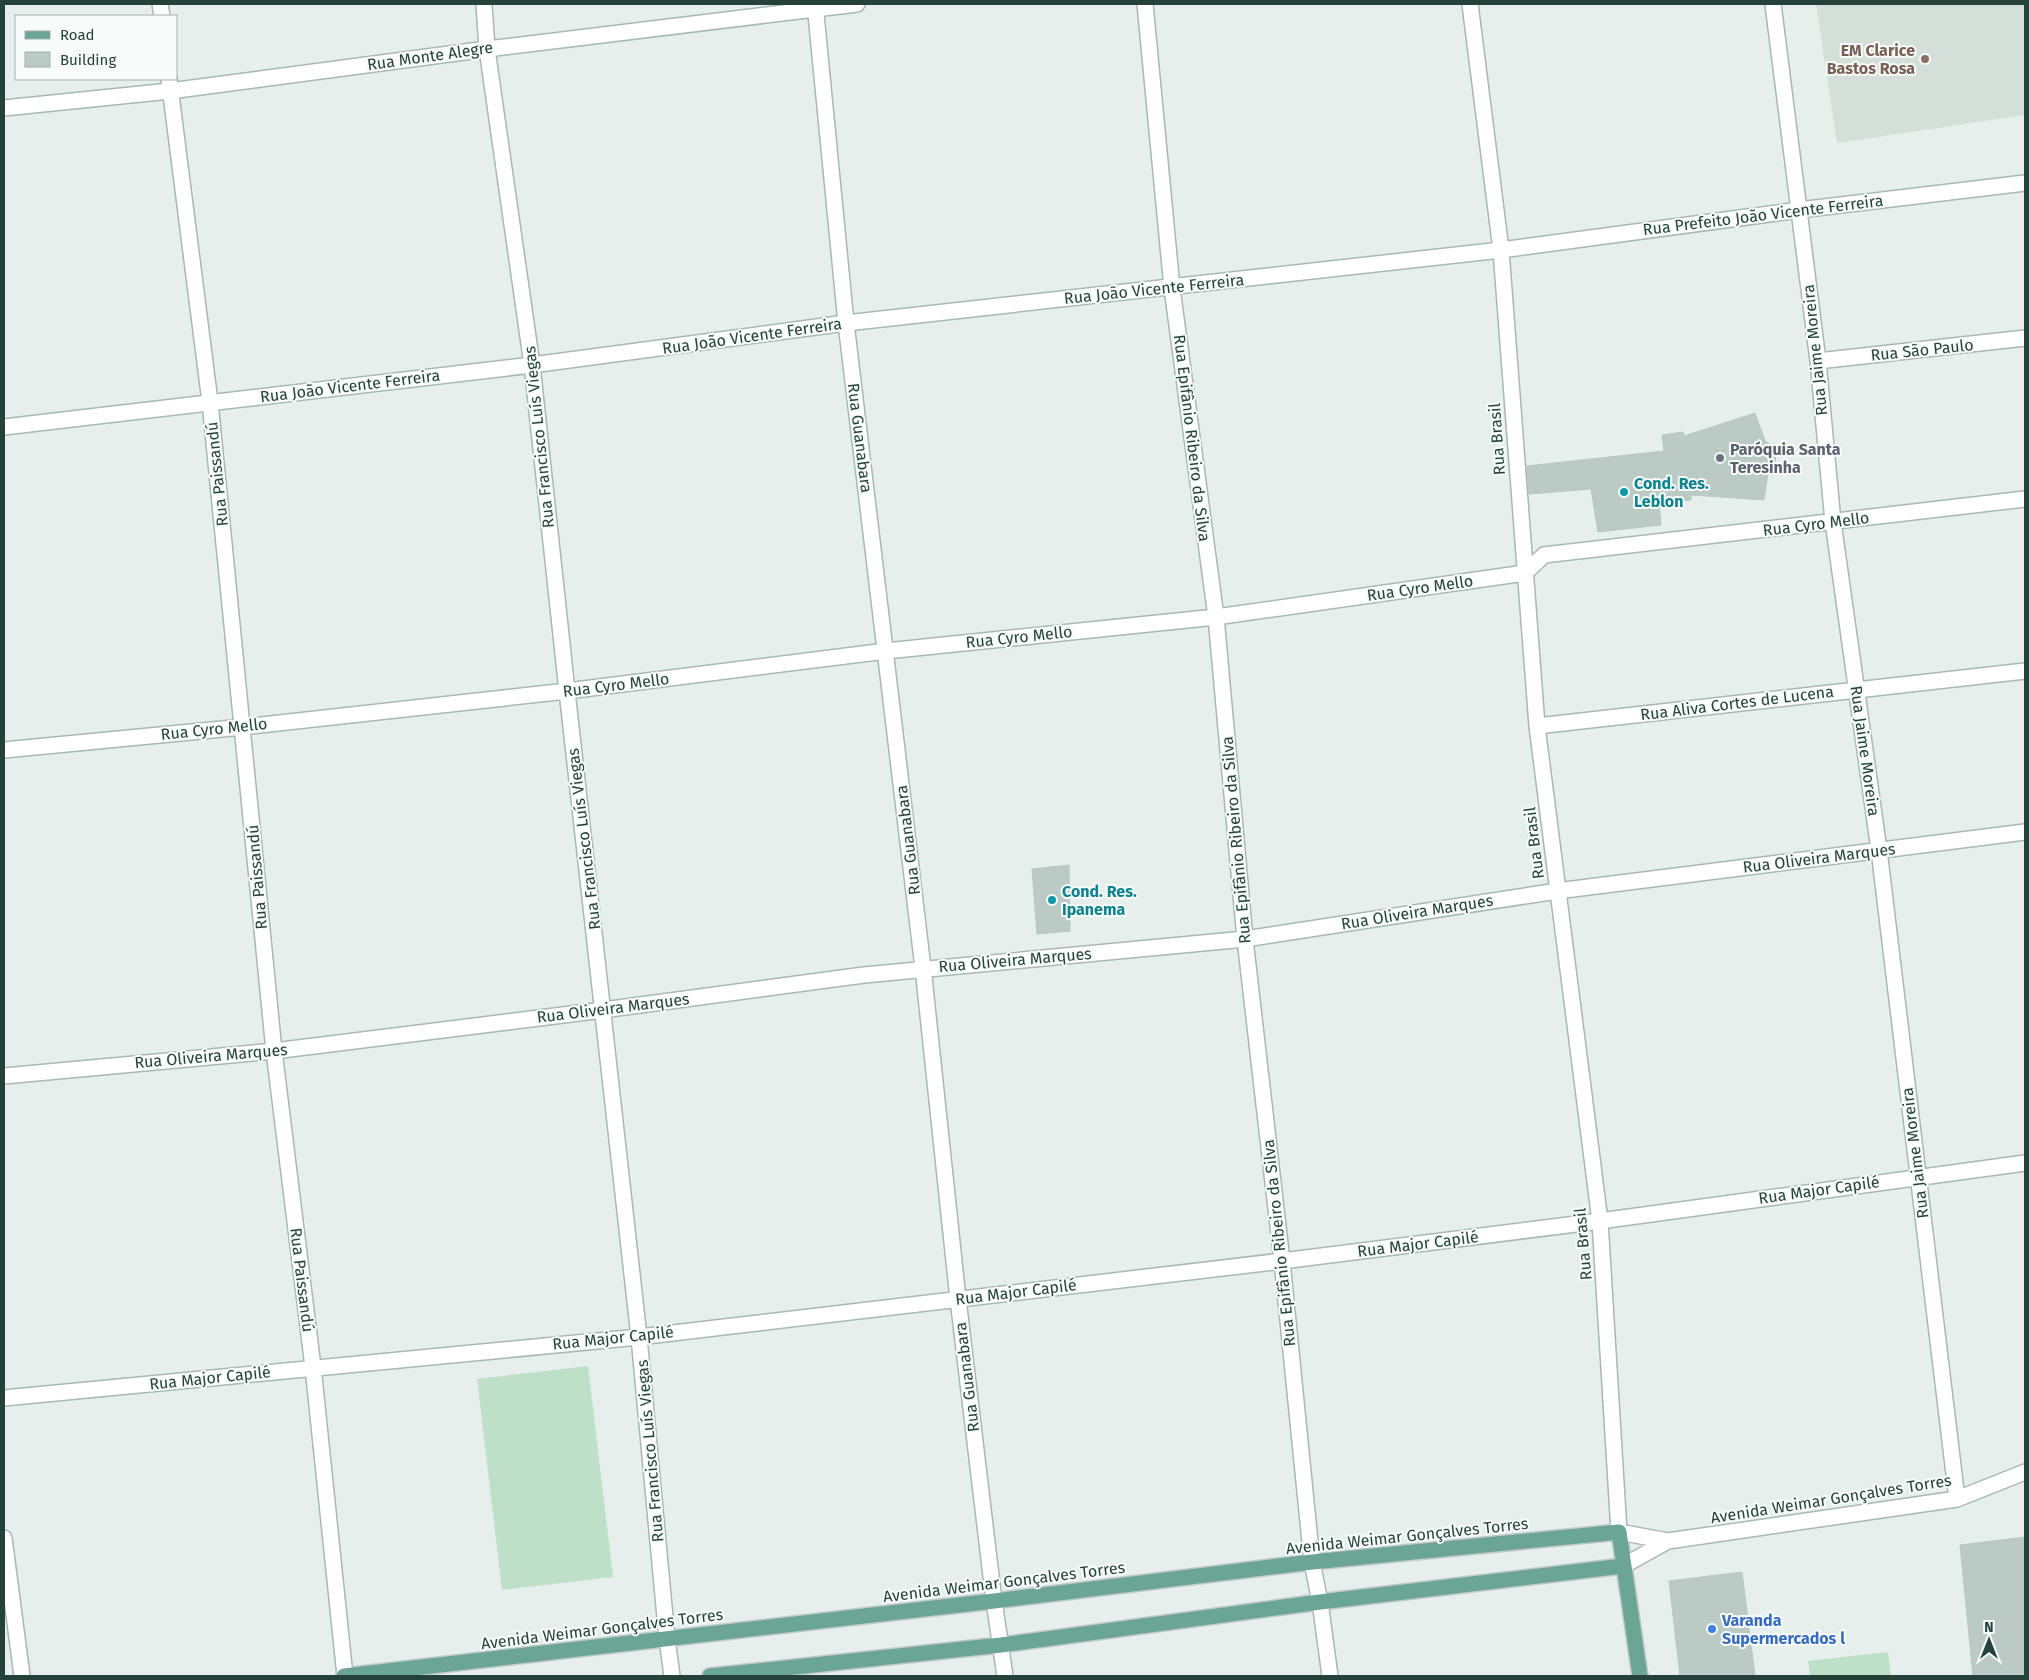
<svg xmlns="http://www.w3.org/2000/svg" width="2029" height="1680" viewBox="0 0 2029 1680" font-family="'Fira Sans',sans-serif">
<rect width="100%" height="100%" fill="#e6efeb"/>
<path fill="#d4dfda" d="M1816 4H2025V115L1837 143Z"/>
<path fill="#bfe0c8" d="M588 1366 613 1577 502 1590 477 1379Z
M1888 1652 1891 1676H1810L1808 1661Z"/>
<path fill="#bbcac4" stroke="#b8c9c2" d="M1755 413 1765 441 1774 447 1776 453 1775 462 1769 467 1764 500 1691 495V500L1659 503 1661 525 1598 532 1591 489 1529 494 1527 466 1664 451 1662 435 1683 432 1684 436Z
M1069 865 1070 931 1037 934 1032 869Z
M2025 1537V1676H1973L1960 1545Z
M1742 1572 1755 1676H1680L1669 1581Z"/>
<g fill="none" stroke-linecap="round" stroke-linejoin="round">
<g stroke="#a8b8b2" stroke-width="18">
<path id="minor" d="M160 4 162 16
M484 4 487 49 532 365 567 691 639 1337 667 1639 672 1676
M815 4 846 323 923 968 958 1299 994 1601 1005 1676
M1145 4 1172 288 1216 617 1245 939 1282 1261 1312 1562 1320 1602 1330 1676
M1470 4 1501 250 1537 726 1600 1221 1619 1532 1668 1541 1957 1499 2025 1472
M1773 4 1818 361 1833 522 1879 850 1957 1499
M169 79 210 402 274 1051 313 1367 345 1676
M4 108 170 91 487 49 857 4
M1818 361 2025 338
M4 427 532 365 846 323 1501 250 1799 210 2025 183
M1537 726 2025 671
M4 750 243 727 567 691 886 651 1216 617 1525 573 1544 555 2025 499
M4 1076 274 1051 603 1010 864 975 1245 939 1557 891 2025 832
M4 1398 639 1337 1282 1261 1600 1221 2025 1163
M4 1538 22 1676
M1623 1566 1668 1541"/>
</g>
<g stroke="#c2cac8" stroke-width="18">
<path id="major" d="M344 1676 994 1601 1312 1562 1619 1532 1640 1676
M710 1676 1001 1645 1320 1602 1623 1566"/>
</g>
<use href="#minor" stroke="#fff" stroke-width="15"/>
<use href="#major" stroke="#6aa596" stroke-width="15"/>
</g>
<circle fill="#8d6e63" stroke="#f7fbf9" stroke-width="2" cx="1925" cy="59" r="5"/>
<circle fill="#6b7280" stroke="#f7fbf9" stroke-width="2" cx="1720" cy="458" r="5"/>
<g fill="#0f9aa8" stroke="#f7fbf9" stroke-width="2">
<circle cx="1624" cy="492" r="5"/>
<circle cx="1052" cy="900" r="5"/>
</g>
<circle fill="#3f7fe0" stroke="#f7fbf9" stroke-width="2" cx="1712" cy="1629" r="5"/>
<g text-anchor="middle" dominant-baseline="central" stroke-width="4" stroke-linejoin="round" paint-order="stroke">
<g font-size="16" font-weight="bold" fill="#785e54" stroke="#f7fbf9" text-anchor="end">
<text x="1915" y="50">EM Clarice<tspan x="1915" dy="18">Bastos Rosa</tspan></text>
</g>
<g font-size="16" fill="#24423a" stroke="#f7fbf9">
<text transform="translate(430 56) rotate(-8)">Rua Monte Alegre</text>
<text transform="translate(1763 215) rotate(-7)">Rua Prefeito João Vicente Ferreira</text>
<text transform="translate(1154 289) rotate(-6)">Rua João Vicente Ferreira</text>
<text transform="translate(752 336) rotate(-8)">Rua João Vicente Ferreira</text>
<text transform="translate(1815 350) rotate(-96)">Rua Jaime Moreira</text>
<text transform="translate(1922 350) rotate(-6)">Rua São Paulo</text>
<text transform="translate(350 386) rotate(-7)">Rua João Vicente Ferreira</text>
<text transform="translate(539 437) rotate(-96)">Rua Francisco Luís Viegas</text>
<text transform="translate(860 438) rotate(83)">Rua Guanabara</text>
<text transform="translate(1192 438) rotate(83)">Rua Epifânio Ribeiro da Silva</text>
<text transform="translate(1497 439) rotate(-94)">Rua Brasil</text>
<text transform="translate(217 474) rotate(-96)">Rua Paissandú</text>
<text transform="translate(1816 524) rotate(-7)">Rua Cyro Mello</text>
<text transform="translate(1420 588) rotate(-8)">Rua Cyro Mello</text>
<text transform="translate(1019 637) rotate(-6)">Rua Cyro Mello</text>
<text transform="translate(616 685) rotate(-7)">Rua Cyro Mello</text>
<text transform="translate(1737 703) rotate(-7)">Rua Aliva Cortes de Lucena</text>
<text transform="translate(214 729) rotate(-6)">Rua Cyro Mello</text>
<text transform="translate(1865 751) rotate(82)">Rua Jaime Moreira</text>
<text transform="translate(584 839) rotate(-97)">Rua Francisco Luís Viegas</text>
<text transform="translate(908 840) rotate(-97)">Rua Guanabara</text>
<text transform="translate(1236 840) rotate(-95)">Rua Epifânio Ribeiro da Silva</text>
<text transform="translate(1534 843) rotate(-97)">Rua Brasil</text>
<text transform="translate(1819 858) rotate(-7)">Rua Oliveira Marques</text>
<text transform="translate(257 877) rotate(-95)">Rua Paissandú</text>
<text transform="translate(1417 912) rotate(-9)">Rua Oliveira Marques</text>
<text transform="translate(1015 960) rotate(-5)">Rua Oliveira Marques</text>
<text transform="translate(613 1008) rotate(-7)">Rua Oliveira Marques</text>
<text transform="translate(211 1056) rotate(-5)">Rua Oliveira Marques</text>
<text transform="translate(1915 1153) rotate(-97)">Rua Jaime Moreira</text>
<text transform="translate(1819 1190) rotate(-8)">Rua Major Capilé</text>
<text transform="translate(1279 1243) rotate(-96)">Rua Epifânio Ribeiro da Silva</text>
<text transform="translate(1418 1244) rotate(-7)">Rua Major Capilé</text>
<text transform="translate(1583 1244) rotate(-95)">Rua Brasil</text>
<text transform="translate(302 1280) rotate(83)">Rua Paissandú</text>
<text transform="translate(1016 1292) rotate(-7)">Rua Major Capilé</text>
<text transform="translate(613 1338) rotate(-6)">Rua Major Capilé</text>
<text transform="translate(967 1377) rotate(-97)">Rua Guanabara</text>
<text transform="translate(210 1378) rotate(-6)">Rua Major Capilé</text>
<text transform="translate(650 1451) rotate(-95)">Rua Francisco Luís Viegas</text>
<text transform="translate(1831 1499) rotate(-9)">Avenida Weimar Gonçalves Torres</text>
<text transform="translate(1407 1536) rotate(-6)">Avenida Weimar Gonçalves Torres</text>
<text transform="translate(1004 1582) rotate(-7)">Avenida Weimar Gonçalves Torres</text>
<text transform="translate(602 1629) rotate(-7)">Avenida Weimar Gonçalves Torres</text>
</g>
<g font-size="16" font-weight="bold" fill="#5b616d" stroke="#f7fbf9" text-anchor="start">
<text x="1730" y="449">Paróquia Santa<tspan x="1730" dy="18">Teresinha</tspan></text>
</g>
<g font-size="16" font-weight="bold" fill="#0d838f" stroke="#f7fbf9" text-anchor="start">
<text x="1634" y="483">Cond. Res.<tspan x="1634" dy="18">Leblon</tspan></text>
<text x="1062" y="891">Cond. Res.<tspan x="1062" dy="18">Ipanema</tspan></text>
</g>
<g font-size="16" font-weight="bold" fill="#366cbe" stroke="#f7fbf9" text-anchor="start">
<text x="1722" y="1620">Varanda<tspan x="1722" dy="18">Supermercados l</tspan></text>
</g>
</g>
<rect width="2029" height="1680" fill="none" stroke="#24423a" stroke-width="10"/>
<rect x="15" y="15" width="162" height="65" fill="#f7fbf9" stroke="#a3b1ad"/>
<rect x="25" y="31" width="25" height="8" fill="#6aa596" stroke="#a3b1ad"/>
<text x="60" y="40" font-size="15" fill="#24423a">Road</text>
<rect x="25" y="52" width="25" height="15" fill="#bbcac4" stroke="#a3b1ad"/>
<text x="60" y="65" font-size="15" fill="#24423a">Building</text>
<g transform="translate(1989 1640)" stroke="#f7fbf9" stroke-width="4" paint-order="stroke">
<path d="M0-4L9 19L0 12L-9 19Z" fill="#24423a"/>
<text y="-8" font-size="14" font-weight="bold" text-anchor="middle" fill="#24423a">N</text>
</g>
</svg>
